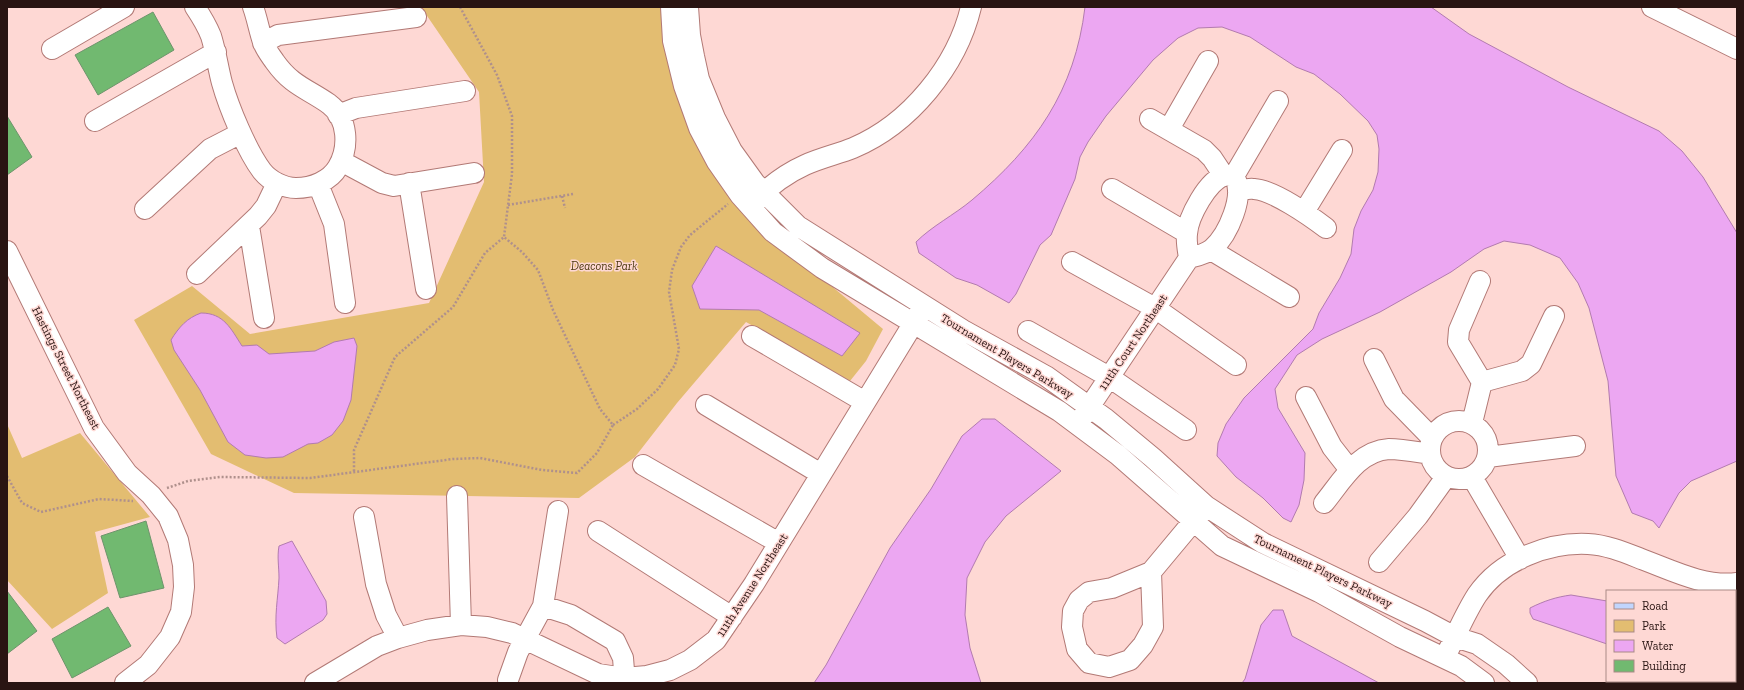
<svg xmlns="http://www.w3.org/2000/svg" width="1744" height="690" viewBox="0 0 1744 690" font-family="'Zilla Slab',serif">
<rect width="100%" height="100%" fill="#fed8d4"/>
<path fill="#e3bd71" d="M421 7H663L781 244 883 329 866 361 850 381 746 322 677 403 635 457 579 498 294 493 211 454 134 320 192 286 250 334 429 303 484 182 479 92Z
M7 424 22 458 80 433 150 517 95 532 108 593 52 629 7 580Z"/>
<path fill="#eca7f2" stroke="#b27baf" d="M1085 7H1431L1469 34 1568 87 1659 131 1682 151 1703 177 1737 233V461L1691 481 1679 493 1659 528 1653 521 1632 513 1616 476 1608 381 1589 308 1578 283 1560 258 1530 245 1504 241 1484 249 1451 272 1380 312 1322 339 1297 355 1275 389 1278 408 1305 453 1304 480 1299 505 1291 522 1283 518 1263 498 1236 477 1217 456 1218 443 1226 424 1244 398 1313 329 1319 313 1340 278 1351 254 1354 229 1361 211 1373 190 1378 172 1379 149 1377 135 1368 121 1340 94 1314 74 1296 67 1250 37 1222 27 1198 28 1178 38 1153 60 1106 116 1088 142 1080 157 1075 179 1051 235 1040 245 1016 294 1009 303 977 285 956 278 919 253 916 242C932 226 954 215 972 200 1035 147 1075 91 1085 7Z
M716 246 860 333 842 356 759 310 700 309 692 286Z
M201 313C224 313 231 329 242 346L257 345 269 354 315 351 334 342 354 338 357 346 351 400 343 421 332 435 318 443 308 444 283 457 266 458 245 455 228 442 200 390 174 350 171 340C179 327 187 318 201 313Z
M982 419H995L1061 471 1006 516 985 542 967 578 965 615 970 648 981 683H814L826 665 890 548 931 489 962 436Z
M292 541 326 601 327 614 323 620 285 644 277 638C274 616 278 599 279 578 279 567 277 557 279 546Z
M1571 595 1607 601V644L1533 619 1530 613V608C1544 601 1556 597 1571 595Z
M1273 610H1283L1292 636 1379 683H1242L1245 679 1261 625Z"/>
<path fill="#71b970" stroke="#6e946c" d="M153 12 174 50 98 95 75 55Z
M7 116 32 157 7 175Z
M146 521 164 588 120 598 101 536Z
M7 591 37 631 7 654Z
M108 607 131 646 72 678 52 639Z"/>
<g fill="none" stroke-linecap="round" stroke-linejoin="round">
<g stroke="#b27975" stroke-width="22">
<path id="minor" d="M195 7C201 16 207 26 211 36 216 52 218 68 222 83 229 108 247 151 262 171 270 181 284 188 296 188 312 188 330 181 338 167 349 148 349 119 329 104 308 89 292 86 275 62 271 56 265 49 263 42 259 30 257 18 253 7
M671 7 673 41 684 86 699 128 717 162 740 195 773 232 822 268 1059 411 1118 455 1222 546 1319 592 1400 637 1461 666 1484 683
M688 7 690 35 694 56 699 79 715 118 732 151 755 183 798 226 963 330 1046 376 1106 419 1153 458 1206 506 1263 543 1425 621 1455 637 1477 644 1506 664 1527 683
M1652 7 1737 49
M263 43 278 35 416 17
M52 49 124 7
M338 115 356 108 465 91
M1150 119 1204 150 1212 158 1224 176
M95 121 216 52
M1169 129 1208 61
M341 161 382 183 394 186 474 173
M1234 176 1278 101
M409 183 426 289
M318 184 334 224 345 303
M1112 189 1187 233
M1238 191C1243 190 1249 188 1254 189 1273 190 1310 216 1326 228
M753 203C768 187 785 174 805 165 820 158 838 154 853 148 910 124 957 66 971 7
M145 209 210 149 241 133
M1304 212 1342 150
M249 226 264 318
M1211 250 1289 297
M7 251 94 428 127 473 151 495 168 516 178 540 183 565 184 587 181 612 170 637 148 665 125 683
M1189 258C1197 256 1206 254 1212 249 1228 235 1246 195 1234 176
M1189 258C1188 251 1186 242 1187 234 1188 217 1208 180 1224 176 1227 175 1231 176 1234 176
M1072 262 1155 308 1236 365
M197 274 258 216 266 206 277 183
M1028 331 1109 377 1186 430
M752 336 865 402
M1374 359 1394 399 1432 438
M1482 382 1522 371 1531 364 1554 316
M1306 397 1332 447 1350 470
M706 405 821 474
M1082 418 1189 258
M1430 450a29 29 0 1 1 58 0a29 29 0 1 1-58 0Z
M1472 423 1482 382 1458 342 1459 330 1480 281
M1488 457 1575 446
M643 465 779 543
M1472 477 1520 559
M457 496 461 625
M1324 503C1342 481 1358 451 1389 449 1402 449 1417 452 1430 454
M364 517 376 584 386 615 398 638
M598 531 732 617
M1379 562 1418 516 1446 477
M1151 572 1153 627 1143 645 1130 660 1109 667 1089 663 1077 649 1072 627 1073 611 1079 600 1089 592 1112 588Z
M1151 572 1201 512
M543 606 571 615 615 641 623 658 625 683
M1449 649C1458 631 1466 612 1477 595 1501 560 1548 542 1588 544 1608 545 1626 553 1644 560 1673 571 1705 587 1737 583
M508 680 518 652 543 606 558 511
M315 683 377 646 398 638 427 630 461 625 487 627 512 633 598 674 624 678 647 676 670 670 690 660 716 640 754 584 921 311"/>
</g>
<g stroke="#fff" stroke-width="24">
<path id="major" d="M1721 683 1724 681"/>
</g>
<path stroke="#af908c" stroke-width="2.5" stroke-dasharray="2 2" stroke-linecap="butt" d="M460 7 497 75 512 116V174L504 237
M562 196 565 208
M508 205 573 194
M613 425 637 409 658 389 675 365 679 349 669 292 672 270 681 247 690 235 728 204
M7 476 22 503 41 512 99 499 133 501
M167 488 188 481 220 477 310 478 453 459 480 458 542 470 577 473 597 453 613 425 600 409 553 310 538 270 522 252 504 237 485 253 453 307 395 357 354 450V473"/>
<use href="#minor" stroke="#fff" stroke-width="20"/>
<use href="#major" stroke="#c1d5fd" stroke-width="22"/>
</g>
<g text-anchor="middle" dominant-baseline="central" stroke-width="3" stroke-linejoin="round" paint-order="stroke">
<g font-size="12" font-style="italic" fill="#4b380f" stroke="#fed8d4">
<text x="604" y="266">Deacons Park</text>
</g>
<g font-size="12" fill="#291412" stroke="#fed8d4">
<text transform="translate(1133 342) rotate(-56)">111th Court Northeast</text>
<text transform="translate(1007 356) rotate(31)">Tournament Players Parkway</text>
<text transform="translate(66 368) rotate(63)">Hastings Street Northeast</text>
<text transform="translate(1323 571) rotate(26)">Tournament Players Parkway</text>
<text transform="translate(752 585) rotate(-57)">111th Avenue Northeast</text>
</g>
</g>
<rect width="1744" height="690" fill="none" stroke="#291412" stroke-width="16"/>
<rect x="1606" y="590" width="130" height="92" fill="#fed8d4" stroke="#a98a86"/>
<rect x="1614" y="603" width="20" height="6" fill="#c1d5fd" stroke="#a98a86"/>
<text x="1642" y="610" font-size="12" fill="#291412">Road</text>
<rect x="1614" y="620" width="20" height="12" fill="#e3bd71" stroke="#a98a86"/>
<text x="1642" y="630" font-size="12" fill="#291412">Park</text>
<rect x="1614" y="640" width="20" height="12" fill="#eca7f2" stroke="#a98a86"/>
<text x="1642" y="650" font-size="12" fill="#291412">Water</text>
<rect x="1614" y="660" width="20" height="12" fill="#71b970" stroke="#a98a86"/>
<text x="1642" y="670" font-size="12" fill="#291412">Building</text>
</svg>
